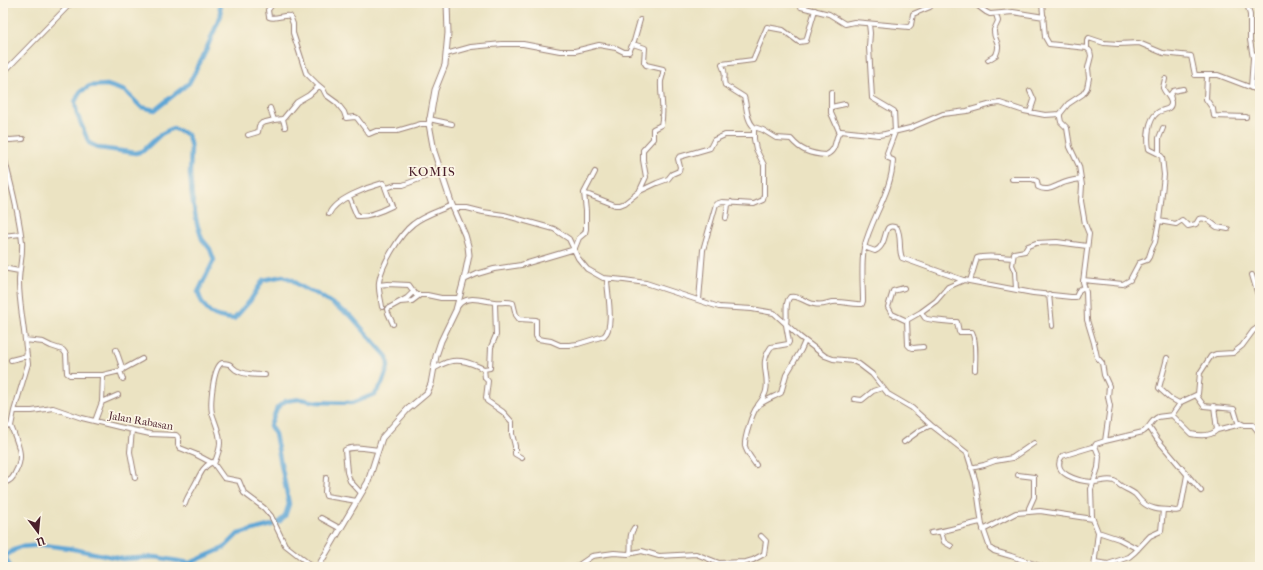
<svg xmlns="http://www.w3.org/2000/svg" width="1263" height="570" viewBox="0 0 1263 570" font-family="'IM FELL French Canon',serif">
<rect width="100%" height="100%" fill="#fcf5e5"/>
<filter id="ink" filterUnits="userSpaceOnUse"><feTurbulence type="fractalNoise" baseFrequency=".025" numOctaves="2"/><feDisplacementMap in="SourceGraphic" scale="8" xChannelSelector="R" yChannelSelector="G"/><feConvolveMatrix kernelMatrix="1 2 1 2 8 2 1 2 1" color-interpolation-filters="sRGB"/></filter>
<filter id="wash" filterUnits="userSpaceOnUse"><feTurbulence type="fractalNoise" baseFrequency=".012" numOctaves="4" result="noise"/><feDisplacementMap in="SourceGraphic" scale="16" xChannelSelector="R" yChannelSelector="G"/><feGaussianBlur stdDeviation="0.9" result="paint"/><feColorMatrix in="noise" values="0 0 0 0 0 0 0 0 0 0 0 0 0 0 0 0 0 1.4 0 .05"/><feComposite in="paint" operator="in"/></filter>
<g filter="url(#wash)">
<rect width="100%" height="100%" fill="#ebe3c2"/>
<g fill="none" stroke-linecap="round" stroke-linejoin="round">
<path stroke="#5ea6d5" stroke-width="4.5" d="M10 567 5 556 19 547 44 545 68 548 123 559 155 557 190 563 224 548 238 534 272 525 279 522 285 516 289 504 275 434 270 426 277 408 285 401 300 399 317 402 352 403 375 394 382 384 388 367 387 357 351 316 317 294 309 291 298 285 293 280 283 276 263 280 250 301 234 319C214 318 204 312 198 292L214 260 210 249 202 239 197 224 192 197 190 174 191 148 188 135 173 128 161 134 143 151 136 153 99 148 89 143 77 114 75 102 80 92 90 86 107 85 125 91 141 107 155 110 189 83 203 57 221 15 219 3"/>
</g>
</g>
<g filter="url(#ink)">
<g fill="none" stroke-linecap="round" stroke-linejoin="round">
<g stroke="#9a8176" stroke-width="6">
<path id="minor" d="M271 3V6L268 10 269 17C276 20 284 14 290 16L293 24V33L306 73 317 84 323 89 326 95 337 103 344 112 346 118 355 117 357 118 369 134 376 131H397L421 124H429
M799 3 801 7 829 14 845 24 854 22 909 27 911 25 913 14 930 7 932 3
M974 3 986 12 990 14 1013 12 1044 17
M1042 3 1045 37 1049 44 1087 48 1090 51 1091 56 1088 68 1089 78 1087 88 1083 94 1068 104 1060 114V117L1061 122 1067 128 1070 147 1079 166 1082 185 1081 201 1085 224 1089 234 1083 282 1086 292 1087 320 1094 343 1097 357 1102 363 1104 375 1109 386 1108 397 1110 406 1105 441 1096 444 1095 446 1099 456 1098 468 1091 489 1092 517 1098 532 1094 567
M1247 3 1250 15V40L1253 58 1251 88
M633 44 645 48 644 62 646 65 663 69C664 73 662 77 661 81 660 96 665 110 661 125L653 129V139L643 150V160L646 177 640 190
M1087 48V41L1089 38 1104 43 1118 44 1139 43 1163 53 1191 56 1195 75H1218L1260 91
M446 54 471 47 502 44H523L560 51H575L599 45 616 48 624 52H629L634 41 640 20
M1253 55 1260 54
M988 60 996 55C1002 42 993 40 994 30 995 27 997 24 998 21L996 14
M3 73 71 3
M1207 76 1206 99 1213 109 1214 116 1246 117
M1030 91 1034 100 1030 112
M831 92V113L839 131
M1171 99 1170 95 1173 91 1183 89
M831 107 845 104
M270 108 274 120 283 119
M3 118V124
M429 119 452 124
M285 127 283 119 297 102 309 95 319 86
M754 127 763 130 776 138 791 139C801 151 811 154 826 155 839 149 833 137 841 131L879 135 885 134 910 128 943 114 967 111 992 104 1000 103 1024 111 1045 115 1060 114
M248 135 258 132 259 126 262 123 274 120
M3 139 10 140 23 139
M3 152C10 182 19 212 22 242 23 256 19 269 19 282 19 301 23 320 25 340L43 342 51 346 63 350 66 354 67 373 70 375H103L120 371 142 359
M1159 154V138L1163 128
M1012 179H1032L1037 181 1038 187C1047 192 1053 187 1061 184 1067 181 1074 180 1081 179
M584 193 615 205H620L625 203 640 191 657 183 668 179 672 174 679 171 680 167 678 159 679 157 710 148 714 140 725 135H754
M349 197 357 216C368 217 382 211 392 206L385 187
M453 208H467L483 212 504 215 554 229 569 239 578 258 587 269 603 278 624 280 646 283 719 307 752 309 774 313 800 337 825 356 833 359 853 361 859 364 872 374 888 394 912 408 931 425 967 453 976 482 982 525 990 548 994 551 1011 556 1043 567
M329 214C335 199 368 187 383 183L387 188 395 185H403L441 171
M726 218 728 205 731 202
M1159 221 1176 224 1182 220 1188 226 1196 224 1199 219C1207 217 1211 223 1217 227 1220 228 1224 228 1228 229
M3 236 21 234
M864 247 875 251C890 244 881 220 897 228 902 238 898 248 902 258L963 280
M575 248 579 238 585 233 586 229V211L584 193 595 172
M3 268 19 271
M1252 275 1260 302
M464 280 477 274 494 269 521 265 575 249
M1083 280 1123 284 1130 280 1139 263 1147 260 1149 257 1152 248 1155 242 1159 221 1164 175 1162 157 1159 154 1149 149C1147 138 1148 120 1157 113 1161 109 1172 111 1171 102 1170 97 1165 93 1163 88L1165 79
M970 281 977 258C984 255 1004 257 1013 258
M379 285 387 284 409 285 416 295H427L441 298H459
M904 288 893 291 888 307 892 314 907 321
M1016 289 1015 272 1012 265 1014 253 1025 251 1028 246 1036 243 1057 242 1087 246
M1049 294 1052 326
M699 300 703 250 716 204 722 202 754 204 763 200 764 195V165L756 149 754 139V127C746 120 747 106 744 97L725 85C722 76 728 77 722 65V64L753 60 767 27 783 30 799 42 806 41 815 10
M400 302 412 301 420 295
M458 306C466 294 483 301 494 302 500 303 507 301 513 303L516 315 519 319 536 320V336L538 339 551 341 560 345H569L578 344 604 336C615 327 607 292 607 279
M382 307C381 299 378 291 379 282 381 266 400 234 413 224 424 215 439 211 452 205
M921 312C922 313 924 317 925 318 927 320 952 322 957 322L959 332H972C977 342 975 359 975 370
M393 324 388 313 387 309 407 298 413 292
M786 324C788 315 784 303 790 297 799 295 806 303 814 304 824 306 825 303 833 302 843 301 853 305 862 304L863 301C863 286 861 263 864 248 871 218 892 192 893 160L888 158 887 153 895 132 894 111 872 98 869 47 870 33 869 24
M923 347 913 348 910 347 908 345 907 320 921 312 936 301 948 287 964 280 1033 293 1071 297H1076L1079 290 1084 287
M116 350 123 370
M1167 358 1159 388 1170 398 1179 403
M11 360 27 356
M433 369C438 367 443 363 448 362 461 358 473 364 484 369L485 378 488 381 486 398 487 401 503 412 512 422V434L515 446V454L522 458
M484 369 490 368 491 347 496 335 495 303
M120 371 123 379
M1196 395 1204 406 1234 409 1238 422 1244 425H1253L1260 434
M854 399 862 400 873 391 882 388
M102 402 118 395
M758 405C761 401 765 396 766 391 770 374 758 365 771 347L788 344 789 342 786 325
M1214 406 1217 430 1241 424
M14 411 28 364 25 340
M1172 415 1191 434C1200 436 1210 437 1217 430
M95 421 102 402 103 375
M3 427 11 426 14 411H32L53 408 82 418 119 427 150 434 176 435 178 437V445L180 448 195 454 214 464 224 478 239 481 244 493 264 508 271 516 285 545 313 567
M1149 427 1157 439 1201 491
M132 430 130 452 135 478
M1105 441 1143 432C1150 428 1151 420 1158 417 1163 416 1168 416 1172 415L1181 402 1198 394 1200 373 1211 356 1216 354 1233 353 1242 346 1253 331 1260 326
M904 442 919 431 931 425
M1095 446 1062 456C1050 474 1079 481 1092 482 1099 483 1107 478 1114 481 1117 482 1119 485 1121 486 1126 489 1131 491 1135 494 1137 496 1139 499 1141 501 1149 509 1159 510 1170 510 1175 511 1178 512 1181 508L1187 475
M214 464C217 457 220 450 220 443 220 432 215 423 212 413 210 404 213 367 222 363 233 364 229 365 236 370 244 375 256 375 265 375
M756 465C752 459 746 452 745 446 744 439 752 413 757 407 762 401 774 397 781 393L786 375 801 350 805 341
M971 468 984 465 995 461 1012 458 1034 443
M326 478 325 492 326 496 357 501
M3 483C11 481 13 478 16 471 25 455 17 443 11 426
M361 493 350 481 347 472 345 450C353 445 368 449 378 450
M185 504C187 497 191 492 194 486 200 476 201 468 212 462
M1029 512 1040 511 1093 519
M321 518 341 529
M983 530 1016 513 1029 512V508L1034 497V477L1018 475
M941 532 944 542 951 546
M1098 532 1119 539 1138 549
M931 533C948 531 964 525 981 522
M630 553C632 544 628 536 634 528
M1095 562 1108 564 1129 557 1135 552 1150 536 1161 531 1163 510
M576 567 592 556 614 553 628 554 642 551 659 556 696 554 719 563 746 562 753 560 764 554 766 541 761 536"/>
</g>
<g stroke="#9a8176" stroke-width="7">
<path id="major" d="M318 567 368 482 382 438 408 409 427 393 431 384 436 356 441 341 456 310 464 280 469 255 468 246 465 235 452 205 434 151 429 124 435 90 445 65 448 33 447 3"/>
</g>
<use href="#minor" stroke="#fff" stroke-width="4"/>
<use href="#major" stroke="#fff" stroke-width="5"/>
</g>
</g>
<g text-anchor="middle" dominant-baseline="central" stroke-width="3.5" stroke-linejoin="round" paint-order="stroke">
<g font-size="11" fill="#4a1f2b" stroke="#fcf5e5">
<text transform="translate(141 421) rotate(10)">Jalan Rabasan</text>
</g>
<g font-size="13" letter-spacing="1" fill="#4a1f2b" stroke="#fcf5e5">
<text x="432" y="171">KOMIS</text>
</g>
</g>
<rect width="1263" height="570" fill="none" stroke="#fcf5e5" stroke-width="16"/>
<g transform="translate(38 532) rotate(164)" stroke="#fcf5e5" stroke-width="3" paint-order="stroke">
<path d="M0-3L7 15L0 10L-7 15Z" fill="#4a1f2b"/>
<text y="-6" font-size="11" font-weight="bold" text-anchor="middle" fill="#4a1f2b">U</text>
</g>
</svg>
